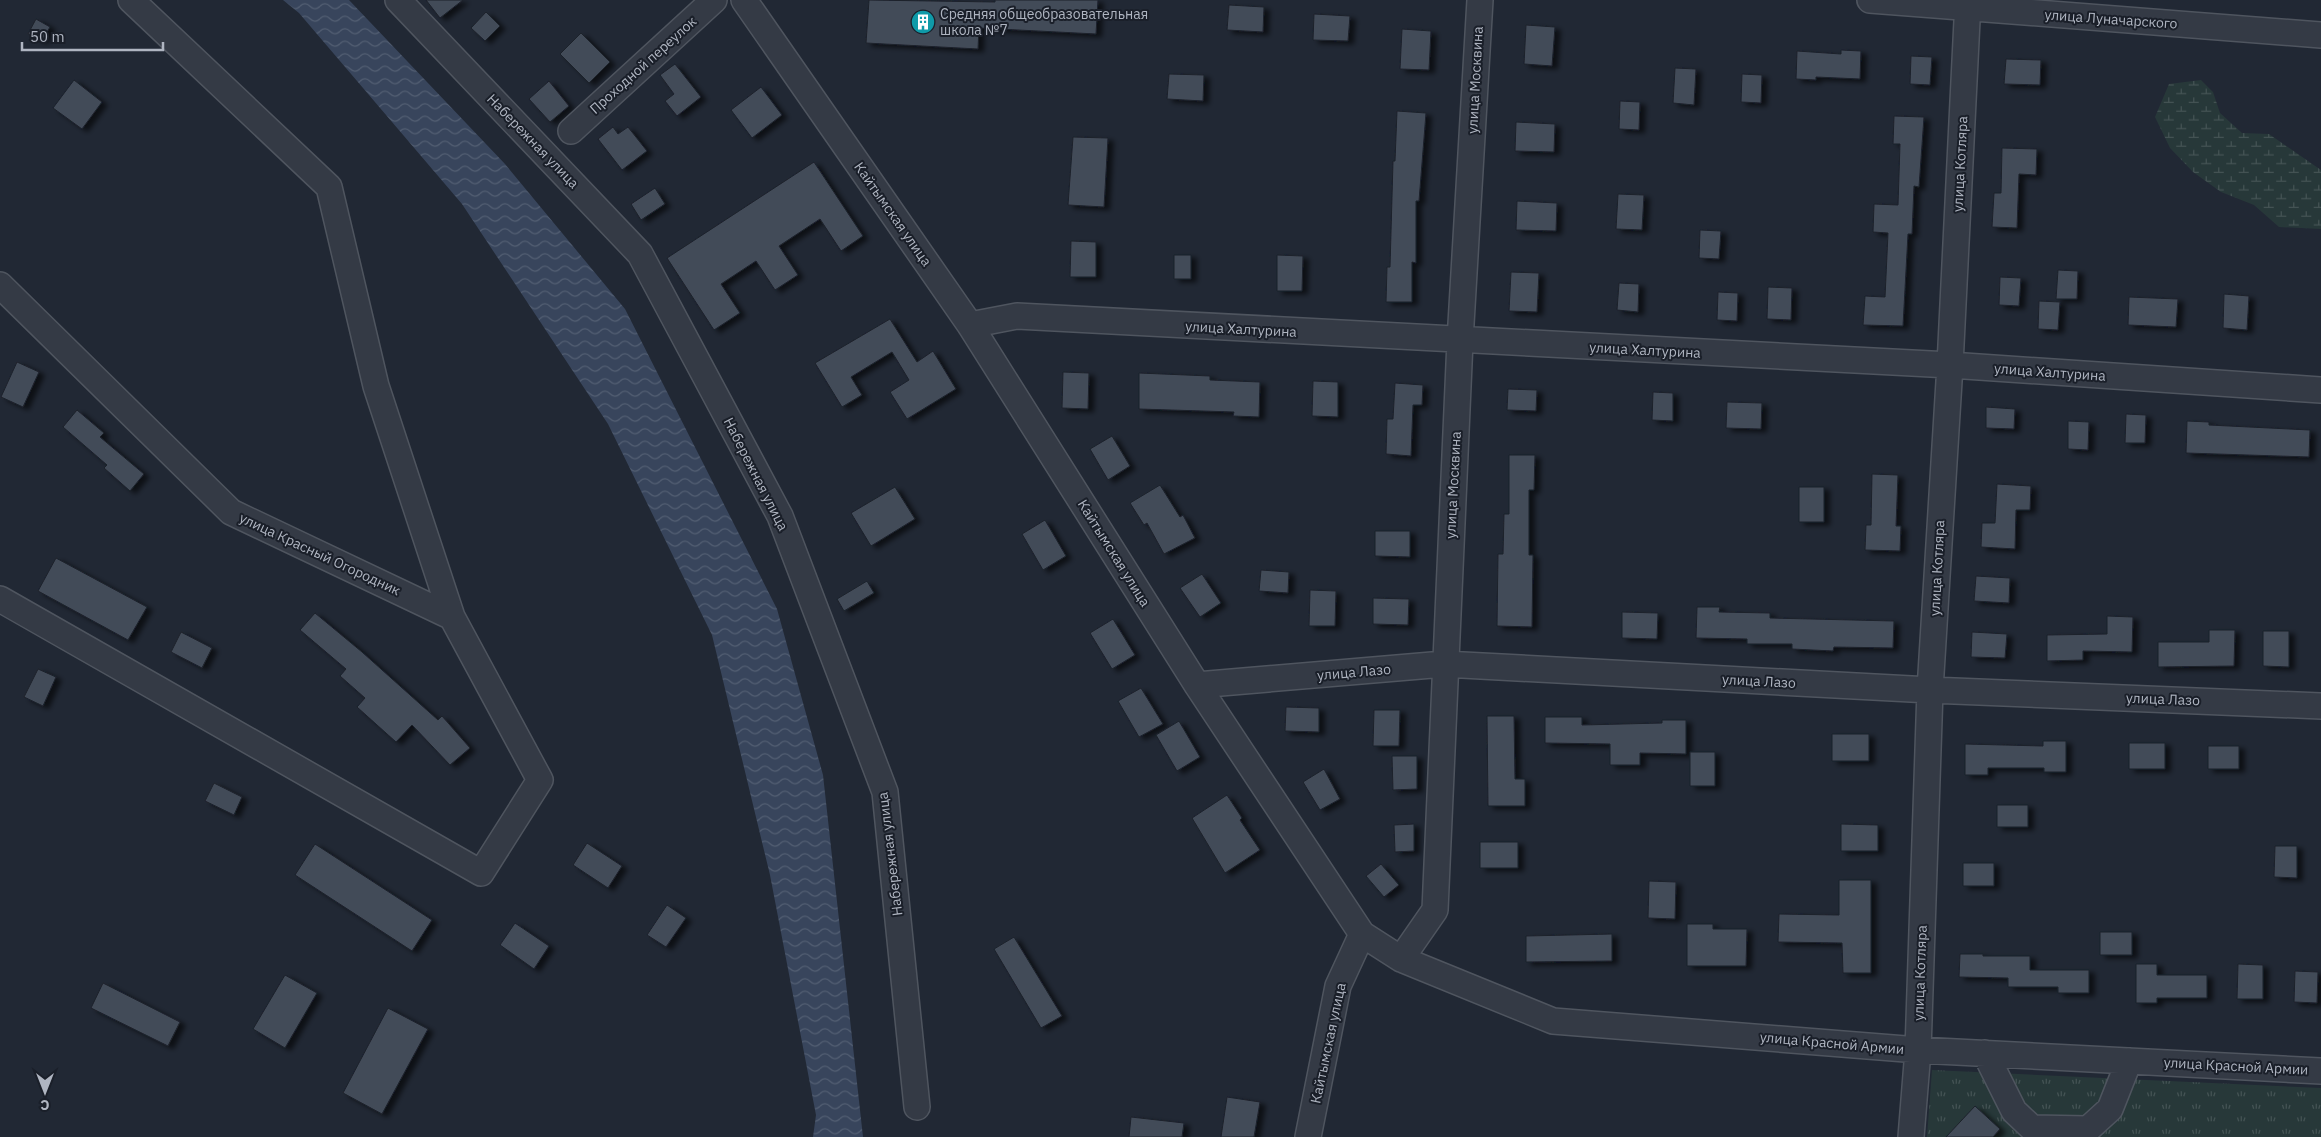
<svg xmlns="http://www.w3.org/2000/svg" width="2321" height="1137" viewBox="0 0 2321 1137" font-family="'IBM Plex Sans',sans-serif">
<defs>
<pattern id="grass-tufts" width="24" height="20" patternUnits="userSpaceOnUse" patternTransform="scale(1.25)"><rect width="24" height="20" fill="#273839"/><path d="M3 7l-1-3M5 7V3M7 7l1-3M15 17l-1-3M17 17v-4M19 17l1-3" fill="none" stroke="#445354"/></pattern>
<pattern id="wetland-marsh" width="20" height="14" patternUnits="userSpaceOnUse" patternTransform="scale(1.25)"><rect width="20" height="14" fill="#273839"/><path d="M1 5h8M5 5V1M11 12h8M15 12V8" fill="none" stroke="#445354"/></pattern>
<pattern id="water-waves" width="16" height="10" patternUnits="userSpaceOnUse" patternTransform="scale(1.25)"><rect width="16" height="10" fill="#38455c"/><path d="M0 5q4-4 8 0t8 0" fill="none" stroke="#525e72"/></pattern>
<filter id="shadow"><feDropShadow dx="5.5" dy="3" stdDeviation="2.5" flood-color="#0009"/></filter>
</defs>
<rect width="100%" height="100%" fill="#212834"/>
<path fill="url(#grass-tufts)" d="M1932 1070 2321 1088V1137H1927Z"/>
<path fill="url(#wetland-marsh)" d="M2201 80 2213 92 2220 113 2242 133 2269 134 2321 170V229L2279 227 2254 205 2221 192 2193 172 2170 148 2155 117 2169 84Z"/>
<path fill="url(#water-waves)" d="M283 0H349L505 164 625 309 777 609 823 775 863 1137H813L816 1115 770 875 712 635 608 424 462 204 299 13Z"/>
<path fill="#434b58" stroke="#1c212b" filter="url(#shadow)" d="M426 0H463L440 18Z
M869 0 995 2V0H1098L1096 34 979 28 978 49 866 43Z
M1229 5 1264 7 1263 32 1227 30Z
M486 12 500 26 485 41 471 28Z
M1314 14 1350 16 1348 41 1313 40Z
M36 19 50 27 42 41 28 34Z
M1526 25 1555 27 1552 66 1524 64Z
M1402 29 1431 31 1429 70 1400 69Z
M581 33 610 62 589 83 560 54Z
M1841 50 1861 51 1860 79 1816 77V80L1796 79 1797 51 1841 54Z
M1911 56 1932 57 1930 85 1910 84Z
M2006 59 2041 60 2040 85 2004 84Z
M675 64 701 97 677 116 665 101 674 94 660 75Z
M1675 68 1696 69 1694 105 1673 103Z
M1169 74 1204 75 1203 101 1167 99Z
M1742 74 1762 75 1761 103 1741 102Z
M74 80 102 102 82 129 53 108Z
M549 81 569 106 550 122 529 99Z
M761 87 782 115 752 138 731 110Z
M1620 101 1640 102 1639 130 1619 129Z
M1397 111 1426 113 1419 201H1416V263L1412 262V302H1386L1387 267H1390L1393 161H1395Z
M1894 116 1924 117 1919 187 1914 186 1912 234H1908L1903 326 1863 325 1865 296 1885 297 1888 233 1873 232 1874 204 1898 205 1900 144H1893Z
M1516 122 1555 124 1554 152 1515 151Z
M613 127 618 134 628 127 647 151 622 170 598 139Z
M1073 137 1108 138 1104 207 1068 205Z
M2002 148 2037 149 2036 175 2019 174 2017 228 1992 227 1994 193H2001Z
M814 162 863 236 841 251 820 219 779 246 798 275 775 290 756 261 721 284 740 313 714 330 667 258Z
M655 188 665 204 641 220 631 204Z
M1618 194 1644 195 1642 230 1616 229Z
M1517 201 1557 203 1556 231 1516 230Z
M1700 230 1721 231 1719 259 1699 258Z
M1071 241 1096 242V277H1070Z
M1174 255H1191V279H1174Z
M1277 255 1303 256 1302 291H1277Z
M2058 270 2078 271 2077 299H2056Z
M1511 272 1539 273 1537 312 1509 311Z
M2000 277 2021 278 2019 306 1999 305Z
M1619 283 1639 284 1638 312 1617 310Z
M1768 287 1792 288 1791 320 1767 319Z
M1718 292 1738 293 1737 321 1717 320Z
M2224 294 2249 296 2247 330 2223 328Z
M2129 297 2178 299 2176 327 2128 325Z
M2039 301 2060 302 2058 330 2038 329Z
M890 319 917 362 933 351 956 389 907 419 890 392 909 380 892 352 851 377 862 395 842 407 815 363Z
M17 362 39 372 23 407 1 397Z
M1063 372 1089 373 1088 409 1062 408Z
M1139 373 1210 376V380L1260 382 1259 417 1233 416 1234 412 1139 409Z
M1313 381 1338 382V417L1312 416Z
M1395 383 1423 385 1422 405H1413L1411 456 1386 454 1387 419H1393Z
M1508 389 1537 390 1536 411 1507 410Z
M1653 392 1673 393V421L1652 420Z
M1727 402 1762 403 1761 429 1726 428Z
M1986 407 2015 409 2014 429 1986 428Z
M77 410 104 433 100 437 144 474 130 491 104 468 107 465 63 427Z
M2126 414 2146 415 2145 443H2125Z
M2068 421 2089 422 2088 450 2068 449Z
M2187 421 2209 422V425L2310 430 2309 457 2186 453Z
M1112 436 1130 466 1108 480 1090 449Z
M1509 455H1535L1534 490H1529V555H1533L1532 627 1497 626 1498 554H1503L1504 514H1509Z
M1872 474 1898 475 1896 526H1901L1900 551 1865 550 1866 525H1871Z
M1997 484 2031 486 2030 510H2016L2015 549 1981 547 1982 523H1995Z
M1160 485 1180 517 1183 515 1195 538 1164 554 1147 523 1144 525 1130 503Z
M895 487 915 519 871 546 851 513Z
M1799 487H1824V522H1799Z
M1045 520 1066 556 1043 570 1022 534Z
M1375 531H1410V557L1375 556Z
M56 558 147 607 128 640 38 591Z
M1261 570 1289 572 1288 593 1259 591Z
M1202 574 1221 603 1200 617 1180 588Z
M1976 576 2010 578 2009 603 1974 601Z
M867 581 874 593 844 611 837 599Z
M1310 590 1336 591 1335 626H1309Z
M1373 598 1409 599 1408 625 1373 624Z
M1697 607H1720L1719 612 1770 613V618L1894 621 1893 648 1834 647 1833 651 1792 649V644H1747V639L1696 638Z
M1622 612 1658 613 1657 639 1622 638Z
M315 613 362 652 438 720 442 716 470 748 450 765 412 725 396 742 357 707 365 698 340 676 346 669 300 630Z
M2107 616 2133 617 2132 652 2083 651V660L2047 661V635L2107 634Z
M1113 619 1135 655 1112 669 1090 633Z
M2209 630H2235L2234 666 2158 667V642H2209Z
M2263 631H2289V667L2263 666Z
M181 632 212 648 202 668 171 652Z
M1972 632 2007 634 2005 658 1971 657Z
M38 669 56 677 43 706 24 697Z
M1141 688 1163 724 1139 737 1118 701Z
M1286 707 1319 708V732L1285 731Z
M1374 710H1400L1399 746H1373Z
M1487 716H1514L1515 779H1525V806H1488Z
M1545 717H1582V725L1662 723V720H1686V754L1640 753V765H1610V744L1545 743Z
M1179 721 1200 757 1177 771 1156 735Z
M1832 734H1869V761H1832Z
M2043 741H2066V772H2044V768H1988V775H1965V744L2043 746Z
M2129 743H2165V769H2129Z
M2208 746H2239V769H2208Z
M1690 752H1715V786H1690Z
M1392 756H1417V789L1393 790Z
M1324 769 1340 799 1320 810 1303 782Z
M214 783 242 797 234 815 205 801Z
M1227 795 1242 818 1240 820 1260 850 1225 873 1192 818Z
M1997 805H2028V827H1997Z
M1414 824V851L1395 852 1394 825Z
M1841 824 1878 825V851H1841Z
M1480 842H1518V868H1480Z
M587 843 622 866 608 888 573 865Z
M315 844 432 920 412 951 295 875Z
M2275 846H2297V878L2274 877Z
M1963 863H1994V886H1963Z
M1381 864 1399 885 1384 897 1366 876Z
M1839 880H1871V973H1843L1842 943 1778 942 1779 914 1839 915Z
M1649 881 1676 882 1675 919 1648 918Z
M667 905 686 918 666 947 647 935Z
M515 923 549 946 534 969 500 945Z
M1687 924H1713V929H1747L1746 966H1687Z
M2100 932H2132V955H2100Z
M1612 934V961L1526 962V936Z
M1014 937 1062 1016 1041 1028 994 949Z
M1960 954H1983V956H2030V970H2089V993H2058V987H2008V978L1959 977Z
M2136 964H2157V975H2207V998H2157V1003H2136Z
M2238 964 2263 965V999H2237Z
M2295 971 2318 972 2317 1003 2294 1002Z
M285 975 317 993 285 1048 253 1029Z
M103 983 180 1022 168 1046 91 1008Z
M388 1008 428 1029 382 1114 343 1093Z
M1227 1097 1260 1102 1254 1137H1221Z
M1975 1106 2000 1129 1993 1137H1946Z
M1131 1117 1184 1123 1182 1137H1129Z"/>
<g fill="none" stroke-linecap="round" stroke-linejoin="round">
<g stroke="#4f555f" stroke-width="28">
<path id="minor" d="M131 0 329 187 376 386 452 617
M398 0 640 254 780 516 885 792 917 1107
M744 0 970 325 1197 685 1362 934 1338 986 1308 1137
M1870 0 2321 35
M571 131 714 0
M0 285 231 512 452 617 540 780 481 873 0 599
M970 325 1017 316 1950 365 2321 390
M1197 685 1444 664 1930 690 2321 706
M1362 934 1401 959 1553 1021 1918 1050 2321 1071
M1401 959 1435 910 1460 341 1480 0
M1985 1053 2014 1111 2032 1128 2088 1129 2110 1109 2129 1061
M1911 1137 1918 1050 1930 690 1950 365 1968 0"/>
</g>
<use href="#minor" stroke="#343a45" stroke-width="25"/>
</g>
<defs>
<g id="building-disc" transform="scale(1.25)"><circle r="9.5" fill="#0f9aa8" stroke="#1a1f29"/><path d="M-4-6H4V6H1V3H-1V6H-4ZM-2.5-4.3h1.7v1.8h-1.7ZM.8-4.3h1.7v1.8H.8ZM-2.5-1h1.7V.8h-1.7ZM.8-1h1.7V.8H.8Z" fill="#fff"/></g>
</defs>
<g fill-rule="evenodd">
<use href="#building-disc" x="923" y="22"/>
</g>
<g text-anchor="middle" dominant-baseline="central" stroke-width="4" stroke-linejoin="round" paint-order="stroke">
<g font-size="14" fill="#afb5c1" stroke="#1a1f29" text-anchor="start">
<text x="940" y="14">Средняя общеобразовательная<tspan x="940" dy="16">школа №7</tspan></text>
</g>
<g font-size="14" fill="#afb5c1" stroke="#1a1f29">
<text transform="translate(2111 19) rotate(4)">улица Луначарского</text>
<text transform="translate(643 65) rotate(-42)">Проходной переулок</text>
<text transform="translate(1475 80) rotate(-87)">улица Москвина</text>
<text transform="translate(533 141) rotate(46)">Набережная улица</text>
<text transform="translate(1960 164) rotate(-87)">улица Котляра</text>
<text transform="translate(893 214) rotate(55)">Кайтымская улица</text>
<text transform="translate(1241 329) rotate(3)">улица Халтурина</text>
<text transform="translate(1645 350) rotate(3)">улица Халтурина</text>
<text transform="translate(2050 372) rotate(4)">улица Халтурина</text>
<text transform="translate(756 474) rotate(63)">Набережная улица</text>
<text transform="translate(1453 485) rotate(-87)">улица Москвина</text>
<text transform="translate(1114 553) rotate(58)">Кайтымская улица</text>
<text transform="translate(320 554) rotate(25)">улица Красный Огородник</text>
<text transform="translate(1937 568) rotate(-87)">улица Котляра</text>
<text transform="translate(1354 672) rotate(-5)">улица Лазо</text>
<text transform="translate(1759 681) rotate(3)">улица Лазо</text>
<text transform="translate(2163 699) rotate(2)">улица Лазо</text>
<text transform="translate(890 854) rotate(-97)">Набережная улица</text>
<text transform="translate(1920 973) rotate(-88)">улица Котляра</text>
<text transform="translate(1328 1043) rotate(-78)">Кайтымская улица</text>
<text transform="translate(1832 1043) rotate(5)">улица Красной Армии</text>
<text transform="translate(2236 1066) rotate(3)">улица Красной Армии</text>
</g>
</g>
<g transform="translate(45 1092) rotate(180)" stroke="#1a1f29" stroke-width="4" paint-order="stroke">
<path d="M0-4L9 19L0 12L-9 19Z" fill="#afb5c1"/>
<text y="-8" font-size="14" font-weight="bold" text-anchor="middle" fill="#afb5c1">С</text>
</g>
<path d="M22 42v8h141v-8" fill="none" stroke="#afb5c1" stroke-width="2.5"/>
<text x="30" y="42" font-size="15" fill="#afb5c1" stroke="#1a1f29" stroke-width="4" paint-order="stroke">50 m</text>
</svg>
